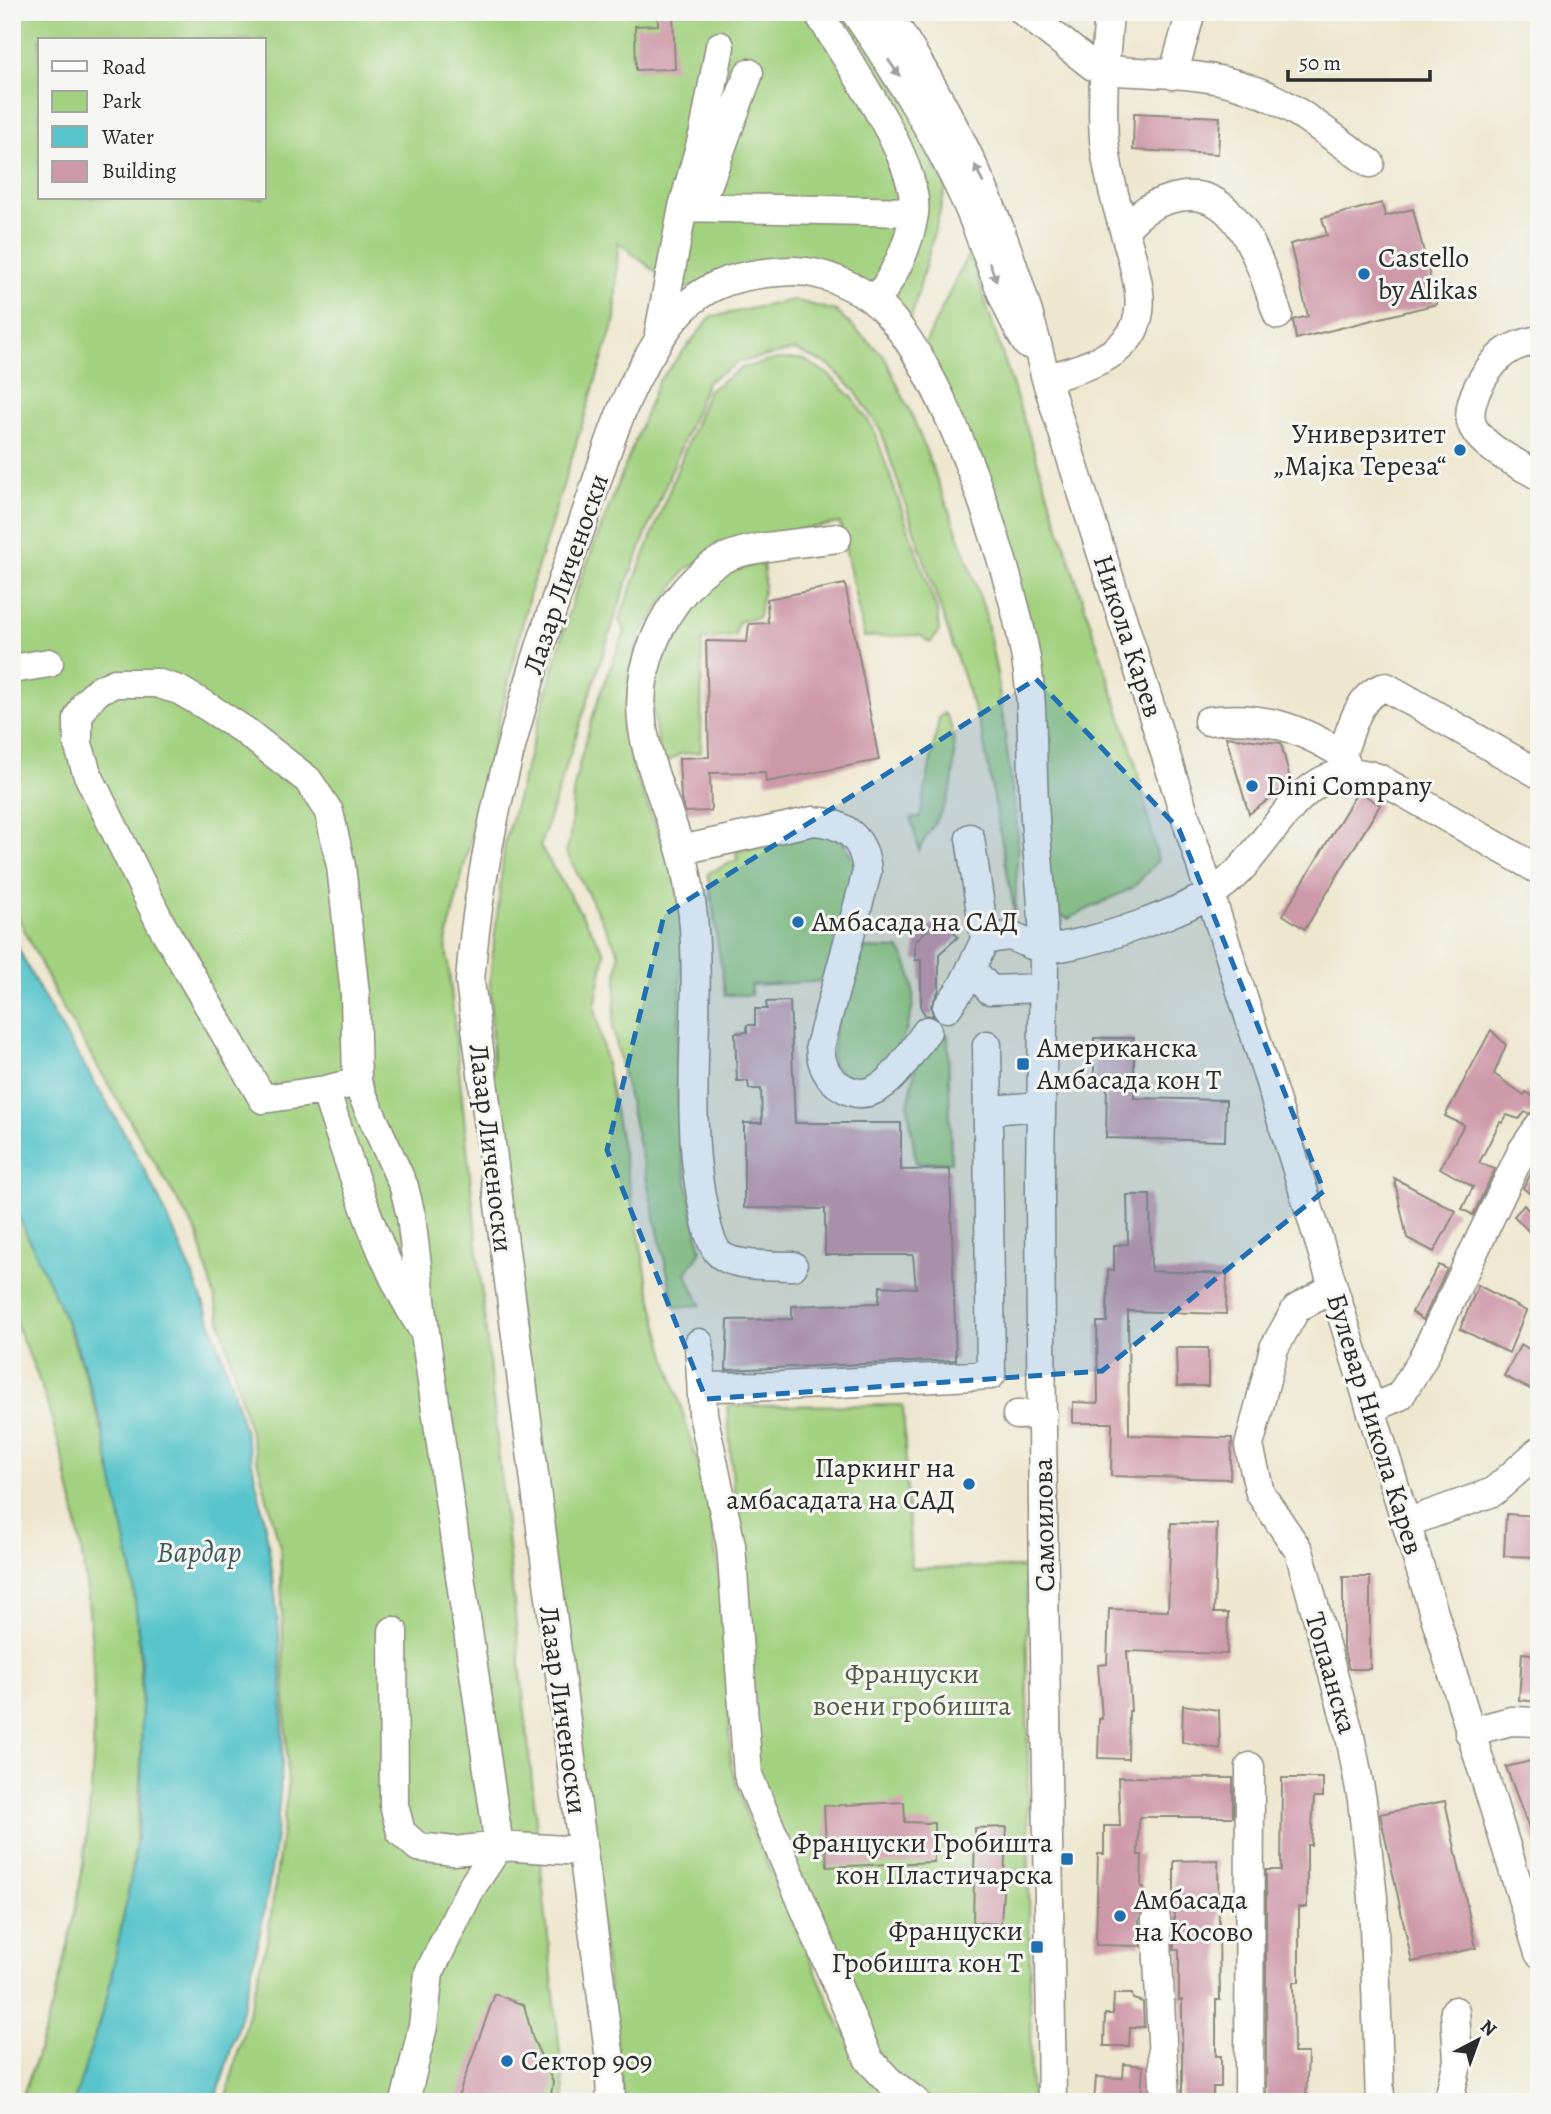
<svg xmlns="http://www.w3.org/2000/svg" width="1551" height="2114" viewBox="0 0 1551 2114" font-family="Alegreya,serif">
<rect width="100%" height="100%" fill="#f6f6f2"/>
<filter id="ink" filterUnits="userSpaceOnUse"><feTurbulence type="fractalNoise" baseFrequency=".0143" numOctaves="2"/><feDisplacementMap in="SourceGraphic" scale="14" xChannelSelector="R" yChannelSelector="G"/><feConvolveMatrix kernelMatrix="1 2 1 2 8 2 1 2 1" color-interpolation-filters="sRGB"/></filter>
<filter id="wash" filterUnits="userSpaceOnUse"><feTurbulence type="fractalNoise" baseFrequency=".00686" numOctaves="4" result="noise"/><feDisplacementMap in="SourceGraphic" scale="28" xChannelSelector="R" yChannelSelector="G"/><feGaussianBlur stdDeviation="1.57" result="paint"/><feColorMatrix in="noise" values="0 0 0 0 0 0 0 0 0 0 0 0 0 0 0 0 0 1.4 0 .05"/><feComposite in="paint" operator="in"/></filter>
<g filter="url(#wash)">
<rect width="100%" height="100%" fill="#eee7cf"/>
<path fill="#a2d17f" stroke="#667e55" stroke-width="2" fill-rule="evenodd" d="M12 12H847L905 100 946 188 911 319 814 262 699 288H676L618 242 615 319 531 588 446 942 565 2102H225L268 1937 288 1788 280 1547 198 1235 61 1005 12 905ZM40 40H264V198H40Z
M969 252 1134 757 1158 860 1134 887 1068 919 1048 909 1034 644 924 346Z
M793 300 836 311 884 356 914 420 966 555 985 613 997 674 1018 835 1015 915 982 733 881 431 855 391 829 365 795 350 739 362 707 382 626 584 540 846 605 953 595 1007 648 1283 664 1349 708 1499 725 1615 731 1765 749 1822 840 2026 898 2102H624L495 1132 490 980 505 842 572 602 658 382 711 317Z
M777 359H803L828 374 852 397 874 430 937 611 939 631 930 643 920 635 864 637 840 523 751 538 686 569 640 635 630 671 625 718 633 770 672 865 683 922 677 1081 681 1151 701 1251 686 1273 701 1305 675 1307 613 1029 619 953 566 852C574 830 570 810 574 788 585 735 604 680 625 632L619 620 708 391 742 368Z
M755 564 763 565C767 584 761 598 759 617L738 622 735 636 702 639 701 752 680 754 661 766 650 688 661 658 682 614 714 578Z
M944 713C957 723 956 777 950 792 944 813 928 831 919 850L911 818 920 817 939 718Z
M823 834 842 839 856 865 828 981 751 985V995H725L708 873 737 860 736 851Z
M863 948 900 949C928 998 907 1030 884 1076L849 1080 832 1064 833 1038Z
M948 1035 951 1162 916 1163 908 1105 916 1065 942 1036Z
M12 1202C158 1485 184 1801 74 2102H20C95 1907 114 1709 73 1504 64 1460 52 1415 36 1372 29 1352 15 1329 12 1308 8 1274 12 1236 12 1202Z
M903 1405 911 1568 1026 1567 1031 2102H943L929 2098 879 2062 756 1778 727 1406Z"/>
<path fill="#56c4ca" stroke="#40787a" stroke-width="2" d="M12 934C48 1017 104 1090 145 1171 238 1353 289 1557 282 1762 277 1877 250 1993 215 2102H74L107 1997 134 1863 141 1800 142 1665 132 1573 100 1418 75 1340 12 1202Z"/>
<g id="blocks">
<path fill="#cd98a8" d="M657 12H673L675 69 636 70 635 26 658 25Z
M1134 113 1220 117 1218 154 1133 150Z
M1382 203 1385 216 1413 209 1437 304 1296 339 1293 320 1308 316 1290 244 1327 235 1322 218Z
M845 584 879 760 766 782 765 772 710 773 711 811 685 812 681 799 679 758 709 757 706 641 747 642 749 624 768 623 767 599Z
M1226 737 1281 743 1291 783 1249 814Z
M1358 791 1380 805 1305 929 1283 915Z
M941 917 958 937 939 954V990L931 1006 933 1016 925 1015 921 1008V960H915V941Z
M790 1001 795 1123H901V1170L950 1169 956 1360 726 1370 728 1320 792 1319V1306L879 1303 880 1286 916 1288 913 1255H825V1209L744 1208V1123H762L761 1089H749L748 1081H737L735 1033 747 1032V1025H755V1009H767L766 1002Z
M1491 1030 1506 1045 1494 1074 1524 1095 1526 1092 1539 1100V1110L1528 1114 1525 1112 1519 1119 1507 1115 1502 1123 1500 1122 1479 1163 1495 1169 1473 1215 1462 1209 1473 1187 1440 1168 1464 1125 1445 1116Z
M1094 1038H1134V1098L1226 1100 1225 1141 1106 1138 1107 1082H1094Z
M1539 1159V1201L1523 1188Z
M1394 1178 1456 1211 1434 1252 1407 1238Z
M1127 1195H1150L1151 1271 1227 1274 1226 1314 1128 1311 1129 1435 1232 1438 1230 1479 1111 1476 1112 1423H1073V1402L1098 1403 1097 1322H1107L1108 1270H1114V1245L1128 1244Z
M1524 1205 1539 1223V1242L1514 1216Z
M1439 1265 1447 1269 1423 1320 1412 1312Z
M1478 1285 1526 1311 1509 1353 1460 1329Z
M1521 1344 1539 1355V1381L1534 1391 1504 1376Z
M1176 1348H1208V1386H1177Z
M1506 1514 1539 1516V1557L1504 1556Z
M1171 1523 1217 1524 1214 1613H1228L1227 1654 1127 1651 1131 1711H1129L1128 1759 1098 1758 1099 1719H1102L1098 1665 1107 1664 1109 1609 1168 1611Z
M1343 1577H1370V1669H1349L1343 1647Z
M1522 1653 1539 1655V1702L1519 1700Z
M1183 1705 1219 1710 1220 1749 1182 1742Z
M1539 1759V1849H1537L1506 1767Z
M1118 1777 1233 1778V1817H1139L1138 1855H1142L1141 1887H1144V1908L1139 1920 1141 1946 1096 1945 1098 1854H1104V1826H1120Z
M1282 1778H1323V1797H1314L1311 1845H1307V1907H1299V1982H1293L1294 2053H1308L1306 2102H1266V1870H1281Z
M1445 1801 1476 1948 1412 1962 1380 1814Z
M904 1802 905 1822 934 1823V1862L827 1867 824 1806Z
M1007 1827 1001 1924 973 1922 975 1828Z
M1218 1860 1220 2000H1216V2056H1221V2087H1213V2102H1182V2000H1179V1949H1174V1861Z
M495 1994 524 2005 533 2039 553 2082 550 2102H456Z
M1114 1994H1132L1133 1999 1143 2002 1144 2027H1130L1129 2046H1104L1105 2014H1113Z
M1124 2064 1143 2066 1141 2102H1094L1096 2077 1123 2078Z"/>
</g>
</g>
<g filter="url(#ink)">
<use href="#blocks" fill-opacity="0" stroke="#8c897d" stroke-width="2"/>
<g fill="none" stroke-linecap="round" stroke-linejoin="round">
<g stroke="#8c897d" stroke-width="31">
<path id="minor" d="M818 12C845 58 921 163 914 214 909 247 894 274 876 302
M855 12C898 74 937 137 968 206 988 253 1001 301 1027 344
M887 12C966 134 1011 237 1046 379L1267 1073 1539 1953
M1024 12 1093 66 1105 70C1151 74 1202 72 1245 87 1291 101 1331 137 1370 163
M720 46 704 132 683 207 914 212
M1173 75 1191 12
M1124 230C1140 212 1155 201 1179 197 1241 185 1262 271 1278 315
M659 333 683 207 708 184 749 73
M1539 340C1528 342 1516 345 1507 351 1489 362 1462 405 1473 427 1484 449 1519 464 1539 476
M1046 379C1076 369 1116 361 1133 331 1146 306 1137 279 1131 254 1120 216 1108 179 1104 140 1101 98 1106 54 1109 12
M12 669 49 663
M1208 721C1260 714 1298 727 1342 754L1349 771
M1342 754C1351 730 1358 693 1386 687L1539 774
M970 838 985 940
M681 850 813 821C845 823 865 838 867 872L820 1046C821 1064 826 1078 842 1087 881 1111 907 1056 927 1031
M971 968 990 990 1043 988
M947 1008 962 987 985 940C993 939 1004 935 1012 937 1023 940 1035 949 1047 948 1087 947 1191 910 1223 885 1273 848 1303 750 1378 778L1539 870
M341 1086 325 1090C353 1172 377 1260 425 1333L499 1846 471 1888 429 1973 423 2026 405 2102
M325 1090 263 1099 161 924 87 773 78 744V718L86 703 99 690 115 683H156L179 690 208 707 245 731 308 780 329 812 341 866 355 994 357 1083 404 1187 411 1216 425 1333
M990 1110 1041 1106
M793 1266C775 1265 729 1268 717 1251 707 1236 705 1214 701 1196 684 1102 702 1009 693 916 690 893 687 870 680 848 657 774 621 718 655 639 668 607 698 567 732 555 759 545 807 543 837 538
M1332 1288 1296 1309 1274 1348 1249 1446 1260 1493 1299 1551 1350 1736 1362 1800 1373 1898 1380 2102
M699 1343 703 1414 731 1545 748 1775 869 2060 888 2080 916 2102
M702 1387 782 1386 991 1375 987 1045
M1372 1408 1400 1396 1422 1360 1522 1151 1539 1126
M1017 1415 1043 1414
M1406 1523 1493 1492 1539 1451
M393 1631 394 1805 401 1832 418 1847 454 1851 499 1846 581 1851
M1469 1732 1511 1721 1539 1722
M1156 1919 1165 2102
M611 2102 609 2052 470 981C482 824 528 673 582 525 600 474 615 417 641 370 682 297 707 275 792 271 820 270 860 287 880 306 945 368 1007 559 1024 648 1034 696 1031 750 1034 800 1036 849 1044 903 1044 952 1044 1030 1040 1109 1040 1187 1041 1492 1048 1797 1052 2102
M1249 2102 1250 1767
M1448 2102 1458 2061 1455 2011"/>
</g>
<use href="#minor" stroke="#fff" stroke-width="28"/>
</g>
<defs><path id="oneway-solid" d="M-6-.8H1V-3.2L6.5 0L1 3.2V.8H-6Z" transform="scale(1.75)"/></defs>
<g fill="#a0a0a0">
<use href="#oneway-solid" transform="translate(894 68) rotate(55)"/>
<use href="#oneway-solid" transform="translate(979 174) rotate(-114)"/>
<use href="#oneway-solid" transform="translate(993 272) rotate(69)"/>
</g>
</g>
<path fill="#1f6fb2" fill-opacity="0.2" stroke="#1f6fb2" stroke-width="5" stroke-dasharray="14 9" stroke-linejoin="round" d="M1036 679 1179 829 1324 1191 1102 1371 706 1399 607 1150 664 915Z"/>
<g fill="#1f6fb2" stroke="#f6f6f2" stroke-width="2.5">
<circle cx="1364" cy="274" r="7"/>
<circle cx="1460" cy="450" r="7"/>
<circle cx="1252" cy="786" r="7"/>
<circle cx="798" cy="922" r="7"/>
<rect x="1016" y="1057" width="14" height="14" rx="3.5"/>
<circle cx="969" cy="1484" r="7"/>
<rect x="1060" y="1852" width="14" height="14" rx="3.5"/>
<circle cx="1120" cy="1916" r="7"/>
<rect x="1030" y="1940" width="14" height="14" rx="3.5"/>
<circle cx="507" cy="2061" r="7"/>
</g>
<g text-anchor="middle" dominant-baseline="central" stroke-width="6" stroke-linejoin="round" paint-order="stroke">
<g font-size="28" fill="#2b2b2b" stroke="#f6f6f2" text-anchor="start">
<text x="1378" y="258">Castello<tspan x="1378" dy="32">by Alikas</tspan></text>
<text x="1446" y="434" text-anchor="end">Универзитет<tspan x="1446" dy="32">„Мајка Тереза“</tspan></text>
<text x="1266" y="786">Dini Company</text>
<text x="812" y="922">Амбасада на САД</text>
<text x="1037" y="1048">Американска<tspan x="1037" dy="32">Амбасада кон Т</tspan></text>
<text x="955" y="1468" text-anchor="end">Паркинг на<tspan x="955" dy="32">амбасадата на САД</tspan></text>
<text x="1053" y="1843" text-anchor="end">Француски Гробишта<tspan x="1053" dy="32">кон Пластичарска</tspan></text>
<text x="1134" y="1900">Амбасада<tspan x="1134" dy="32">на Косово</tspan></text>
<text x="1023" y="1931" text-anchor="end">Француски<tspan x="1023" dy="32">Гробишта кон Т</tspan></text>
<text x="521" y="2061">Сектор 909</text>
</g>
<g font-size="28" fill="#2b2b2b" stroke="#f6f6f2">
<text transform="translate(566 574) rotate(-71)">Лазар Личеноски</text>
<text transform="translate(1128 636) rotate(72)">Никола Карев</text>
<text transform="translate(491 1148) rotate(83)">Лазар Личеноски</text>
<text transform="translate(1375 1424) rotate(73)">Булевар Никола Карев</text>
<text transform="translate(1044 1525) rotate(-91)">Самоилова</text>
<text transform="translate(1331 1673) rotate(74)">Топаанска</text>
<text transform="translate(563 1710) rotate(82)">Лазар Личеноски</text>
</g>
<g font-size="28" fill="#4f5d44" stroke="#f6f6f2">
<text x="912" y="1674">Француски<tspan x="912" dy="32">воени гробишта</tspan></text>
</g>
<g font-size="30" font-style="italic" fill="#38595b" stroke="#f6f6f2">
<text x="199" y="1552">Вардар</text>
</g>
</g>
<rect width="1551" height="2114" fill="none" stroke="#f6f6f2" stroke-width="42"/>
<rect x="38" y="38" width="228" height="161" fill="#f6f6f2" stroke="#a5a5a2" stroke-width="2"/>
<rect x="52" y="61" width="35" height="10" fill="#ffffff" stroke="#a5a5a2" stroke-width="2"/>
<text x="102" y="74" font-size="21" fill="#2b2b2b">Road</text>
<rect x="52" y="91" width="35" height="21" fill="#a2d17f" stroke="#a5a5a2" stroke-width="2"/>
<text x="102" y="108" font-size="21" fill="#2b2b2b">Park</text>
<rect x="52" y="126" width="35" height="21" fill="#56c4ca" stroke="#a5a5a2" stroke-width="2"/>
<text x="102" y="144" font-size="21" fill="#2b2b2b">Water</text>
<rect x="52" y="161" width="35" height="21" fill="#cd98a8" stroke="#a5a5a2" stroke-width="2"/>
<text x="102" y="178" font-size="21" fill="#2b2b2b">Building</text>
<g transform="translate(1478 2040) rotate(41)" stroke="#f6f6f2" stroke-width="5" paint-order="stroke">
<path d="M0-5L12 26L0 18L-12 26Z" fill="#2b2b2b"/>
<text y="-10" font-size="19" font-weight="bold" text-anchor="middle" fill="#2b2b2b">N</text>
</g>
<path d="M1288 70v10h142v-10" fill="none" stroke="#2b2b2b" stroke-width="3.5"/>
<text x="1299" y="70" font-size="21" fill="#2b2b2b" stroke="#f6f6f2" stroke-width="5" paint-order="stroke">50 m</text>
</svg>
